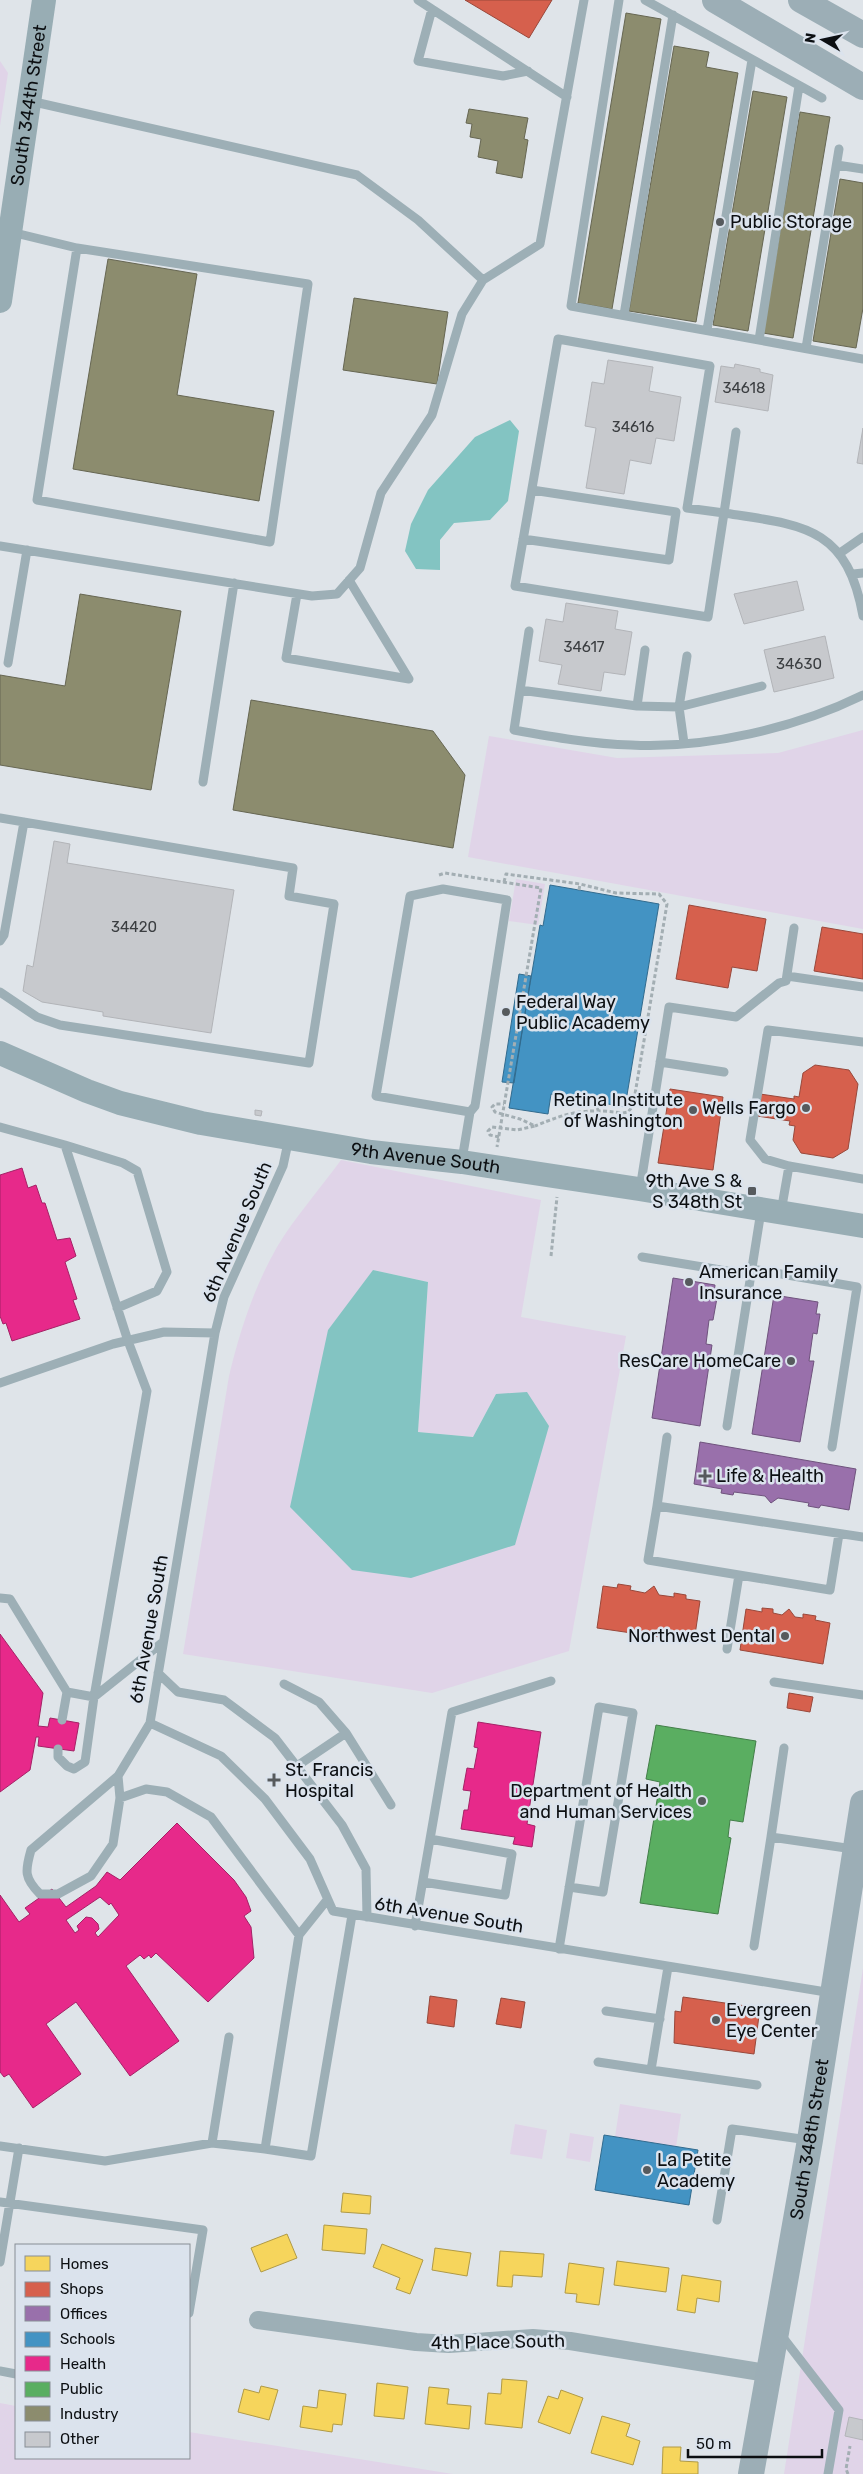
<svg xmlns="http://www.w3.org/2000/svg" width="863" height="2474" viewBox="0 0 863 2474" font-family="Rubik,sans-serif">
<rect width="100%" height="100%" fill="#dfe4e9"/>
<path fill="#e0d4e8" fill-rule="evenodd" d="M0 61 8 73 0 126Z
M863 730V929L468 857 489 736 617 758 778 753Z
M516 879 545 884 538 925 509 921Z
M341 1160 541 1200 521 1317 626 1336 569 1651 432 1693 183 1654 229 1376C240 1331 254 1287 277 1247 295 1217 320 1189 341 1160ZM373 1270 428 1282 418 1432 473 1437 496 1394 411 1578Z
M863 1968V2474H784Z
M620 2104 681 2114 676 2147 615 2137Z
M515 2124 547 2130 542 2159 510 2154Z
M570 2133 594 2137 590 2162 566 2158Z
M0 2403 16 2406V2458H189V2432L453 2474H0Z"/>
<path fill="#83c4c2" d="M510 420 519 431 508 501 490 520 454 523 440 540V570L416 569 405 551 411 524 428 490 475 437Z
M373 1270 428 1282 418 1432 473 1437 496 1394 527 1392 549 1426 515 1545 411 1578 352 1570 290 1507 328 1330Z"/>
<path fill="#f6d55c" stroke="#b09a46" d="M343 2193 371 2196 370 2214 341 2212Z
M324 2225 367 2229 365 2254 322 2250Z
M287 2234 297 2258 261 2272 251 2248Z
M382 2244 423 2260 410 2294 396 2289 400 2278 373 2267Z
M435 2248 471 2253 467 2276 432 2270Z
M500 2251 544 2254 542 2277 513 2275 512 2287 497 2286Z
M617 2261 669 2268 666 2292 614 2285Z
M569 2263 604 2268 599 2305 576 2302 577 2294 565 2293Z
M682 2275 721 2281 719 2302 697 2298 695 2313 677 2310Z
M502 2379 527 2381 522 2428 485 2424 488 2393 501 2394Z
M377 2383 408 2387 404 2419 374 2416Z
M261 2386 278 2390 269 2420 238 2412 244 2389 259 2393Z
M429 2387 449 2389 447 2404 471 2406 469 2429 425 2424Z
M319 2390 346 2394 342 2425 333 2424 332 2432 300 2427 303 2406 317 2408Z
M561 2390 583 2398 570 2434 538 2422 548 2396 558 2399Z
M602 2416 630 2424 626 2436 640 2441 633 2465 591 2453Z
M663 2447H681L680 2461 698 2462V2474H662Z"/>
<path fill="#d6604d" stroke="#99483b" d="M465 0H552L529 38Z
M689 905 766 919 757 971 732 967 728 988 676 979Z
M822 927 863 934V979L814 971Z
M815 1065 849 1070 858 1084 848 1149 833 1158 801 1153 793 1140 795 1126 789 1125 790 1121 757 1116 760 1094 794 1099V1096L799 1097 803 1073Z
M670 1089 723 1097 713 1170 658 1163Z
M618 1584 631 1586 630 1590 645 1593 654 1586 659 1595 674 1597V1593L686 1595V1599L700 1601 694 1642 597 1628 603 1586 617 1588Z
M762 1608 773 1609V1613L782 1615 789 1609 795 1617 803 1618V1614L816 1616 815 1620 830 1623 823 1664 740 1650 746 1609 762 1612Z
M789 1693 813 1697 810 1712 787 1708Z
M430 1996 457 2000 454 2027 427 2023Z
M683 1997 760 2008 754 2054 674 2043 675 2011 681 2012Z
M501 1998 525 2002 521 2028 496 2024Z"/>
<path fill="#9970ab" stroke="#6f537d" d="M673 1278 715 1285 714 1297 717 1298 713 1320H709L706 1344 712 1345 700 1426 652 1418Z
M774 1295 818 1302 816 1314H820L817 1334 813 1333 809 1361H814L800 1442 752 1434Z
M700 1442 856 1469 849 1510 821 1505 819 1508 808 1506 809 1503 778 1498 771 1503 765 1496 734 1492 733 1495 721 1493 722 1489 694 1484Z"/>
<path fill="#4393c3" stroke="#326b8e" d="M550 885 659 904 625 1107 551 1094 548 1114 509 1108 540 925 543 926Z
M519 974 531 976 514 1083 502 1082Z
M604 2135 698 2150 689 2205 595 2190Z"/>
<path fill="#e7298a" stroke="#a52166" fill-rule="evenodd" d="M22 1168 28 1188 36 1185 42 1203H45L57 1240 70 1238 76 1256 65 1262 77 1299 73 1300 80 1319 12 1341 6 1323 3 1324 0 1316V1175Z
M0 1634 43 1693 38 1726 48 1727 50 1718 79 1723 74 1751 38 1746 39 1737H36L30 1770 0 1792Z
M478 1722 541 1732 527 1824 535 1826 532 1847 513 1844 515 1837 461 1829 464 1810H468L471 1791 463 1790 467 1768 474 1769 478 1748 474 1747Z
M177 1823 234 1880 246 1897 251 1911 244 1916 251 1927 254 1958 208 2002 156 1953 151 1958 149 1955 144 1959 140 1955 126 1966 179 2041 130 2076 76 2002 46 2024 81 2074 33 2108 9 2074 4 2077 0 2072V1895L19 1922 30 1914 25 1908 52 1889 66 1907 96 1886 107 1872 120 1880ZM100 1897 109 1905 111 1903 119 1915 98 1937 95 1933 99 1929 98 1924 92 1918 86 1917 77 1926 79 1930 75 1933 66 1920Z"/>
<path fill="#5aae61" stroke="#437e49" d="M656 1725 756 1741 743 1822 730 1820 728 1837 731 1838 718 1914 640 1903 660 1782 646 1779Z"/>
<path fill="#8c8c6e" stroke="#666652" d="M626 13 661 19 612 309 578 303Z
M674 46 709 52 706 67 738 73 696 322 629 311Z
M753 91 787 97 748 331 713 325Z
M469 109 528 118 524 139 528 140 522 178 496 173 498 161 478 157 481 139 470 137 472 124 466 123Z
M800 112 830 117 793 338 763 333Z
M840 179 863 183V308L856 348 813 341Z
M108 259 197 274 177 395 274 411 259 501 73 469Z
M354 298 448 312 437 384 343 370Z
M80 594 181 611 151 790 0 765V675L65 686Z
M251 700 433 731 465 775 453 848 233 810Z"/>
<path fill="#c7c9cd" stroke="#b2b4b8" d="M608 360 653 367 649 391 681 397 674 441 656 438 651 464 630 460 624 494 586 488 596 428 585 426 592 382 604 384Z
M735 364 760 369V372L773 375 768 411 715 402 721 366 734 368Z
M863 428V464L857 463Z
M797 581 804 610 744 624 734 594Z
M566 603 618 611 615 629 632 632 625 675 604 672 601 691 558 684 562 665 539 661 546 619 563 622Z
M825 636 834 678 774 692 764 650Z
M54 841 70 844 67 863 234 890 211 1033 103 1016V1012L42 1002 23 991 27 965 33 967Z
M255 1110 262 1111 261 1116 255 1115Z
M849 2417 863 2420V2440L845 2436Z"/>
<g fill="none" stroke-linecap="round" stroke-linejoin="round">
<path stroke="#a3aeb3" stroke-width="3" stroke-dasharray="4 2.5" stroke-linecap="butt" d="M439 875 445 873 541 888 497 1147
M504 882 506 874 580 884 616 893 659 894 667 904 633 1106 628 1112 623 1113C585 1108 569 1112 535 1126
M579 890 580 884
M554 1096 596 1104 598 1110
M499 1137 490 1135 488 1131 492 1127 517 1130 535 1126 520 1119 495 1112 492 1107 495 1104H504
M551 1256 557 1197
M848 2474 846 2469 850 2446"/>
<path stroke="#9dafb6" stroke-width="9" d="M418 0 567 97
M619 0 571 306 863 359
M645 0 822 98
M432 9 418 61 503 76 528 71
M837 165 863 169
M11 232 77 248 37 500 270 542 308 284 77 248
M483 280 540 244 584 0
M624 315 673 15
M707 330 752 60
M558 339 710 366 687 508 724 513 708 617 515 586Z
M759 340 799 86
M806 348 839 149
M736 432 724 513C803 525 847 526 863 616
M523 539 669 560 676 512 532 490
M0 546 312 596 337 594 360 568 381 493 432 415 462 314 483 280 418 220 357 175 30 101
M840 553 863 537
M853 574 863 573
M297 594 286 658 409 679 349 580
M529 631 514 730C553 737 592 744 631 745 706 749 796 728 863 695
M8 663 27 550
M520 690 637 706 645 650
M637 706 679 707 687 656
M684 743 679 707 762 686
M203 782 234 583
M0 818 293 868 289 896 334 904 309 1063 60 1025 37 1017 0 992
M0 941 4 935 24 822
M787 976 863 987
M863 1042 768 1030 750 1140 765 1159 789 1166 863 1179
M660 1062 724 1072
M0 1127 65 1145 128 1341 147 1391 94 1697 85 1762 74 1769 67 1766 58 1757V1749
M289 1138 283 1166 224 1297 215 1333 150 1723 221 1756 265 1799 310 1859 333 1911 832 1993
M65 1145 123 1163 137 1171 167 1272 157 1291 117 1308
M462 1160 470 1112 475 1106 507 900 443 889 410 896 376 1096 470 1112
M640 1189 669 1007 736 1017 779 983 786 981 794 928
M781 1212 789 1166
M642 1257 751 1275
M752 1269 857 1287 832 1447
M0 1383 113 1344 164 1332 215 1333
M727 1426 761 1211
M667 1437 657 1506 863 1537
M657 1506 648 1560 830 1590 839 1534
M0 1598 10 1599 67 1692 94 1697 163 1642
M727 1649 739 1575
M158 1673 178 1692 224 1700 275 1738 342 1825 366 1869 367 1917
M774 1682 863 1695
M284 1684 319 1702 346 1733 297 1766
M62 1720 67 1692
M346 1733 391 1805
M784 1748 771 1837 853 1849
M118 1776 120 1798 113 1844 91 1876 58 1894H40C24 1878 25 1871 31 1850L118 1776 150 1723
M120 1798 146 1789 167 1792 211 1817 299 1935
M423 1882 505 1895 512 1854 430 1839
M415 1926 452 1712 551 1681
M754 1946 771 1837
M559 1949 599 1707 633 1713 603 1892 569 1887
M668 1967 651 2070 757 2085
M606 2011 660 2019
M598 2062 651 2070
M212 2143 229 2037
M0 2146 105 2161 212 2143 265 2149 299 1935 327 1900
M265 2149 311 2156 352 1915
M0 2202 203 2230 189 2313
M717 2220 732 2129 808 2140
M0 2262 19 2148
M781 2335 839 2410 828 2474
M0 2371 16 2374"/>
<path stroke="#9dafb6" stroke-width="18" d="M258 2320 416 2342 449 2344 533 2338 570 2341 767 2373"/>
<g stroke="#98adb4" stroke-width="24">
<path id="s1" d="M0 301 44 0"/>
<path id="s2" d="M0 1053 87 1091 120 1103 201 1123 371 1152 462 1162 639 1189 863 1226"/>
</g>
<g stroke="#9caeb6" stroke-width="26">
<path d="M715 0 863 87"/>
<path d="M801 0 863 35"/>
<path id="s3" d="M751 2474 810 2140 863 1803"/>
</g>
</g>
<g fill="#565a5d" stroke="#dbe3ed" stroke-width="2">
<circle cx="720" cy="222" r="5"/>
<circle cx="506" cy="1012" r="5"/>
<circle cx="806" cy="1108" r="5"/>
<circle cx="693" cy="1110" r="5"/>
<rect x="747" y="1186" width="10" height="10" rx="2.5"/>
<circle cx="689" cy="1282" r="5"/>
<circle cx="791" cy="1361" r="5"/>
<path d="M702.5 1468.5h5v5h5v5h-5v5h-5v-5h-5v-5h5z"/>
<circle cx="785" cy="1636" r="5"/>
<path d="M271.5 1772.5h5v5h5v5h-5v5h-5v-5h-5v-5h5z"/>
<circle cx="702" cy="1801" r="5"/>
<circle cx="716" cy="2020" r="5"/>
<circle cx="647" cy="2170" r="5"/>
</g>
<g text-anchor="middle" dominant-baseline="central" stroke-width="5" stroke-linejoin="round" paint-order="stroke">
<g font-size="15" fill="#3b3e41">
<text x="744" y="388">34618</text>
<text x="633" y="427">34616</text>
<text x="584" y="647">34617</text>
<text x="799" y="664">34630</text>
<text x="134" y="927">34420</text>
</g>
<g font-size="18" fill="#0c0f12" stroke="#dbe3ed">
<text stroke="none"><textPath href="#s1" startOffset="198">South 344th Street</textPath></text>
<text stroke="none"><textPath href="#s2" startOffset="441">9th Avenue South</textPath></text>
<text transform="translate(237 1232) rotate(-67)">6th Avenue South</text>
<text transform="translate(149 1629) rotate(-80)">6th Avenue South</text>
<text transform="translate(449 1915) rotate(9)">6th Avenue South</text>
<text stroke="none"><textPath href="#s3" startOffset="340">South 348th Street</textPath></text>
<text transform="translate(498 2342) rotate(-1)">4th Place South</text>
</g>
<g font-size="18" fill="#0c0f12" stroke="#dbe3ed" text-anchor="start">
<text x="730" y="222">Public Storage</text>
<text x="516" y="1002">Federal Way<tspan x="516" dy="21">Public Academy</tspan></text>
<text x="683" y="1100" text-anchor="end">Retina Institute<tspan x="683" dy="21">of Washington</tspan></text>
<text x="796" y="1108" text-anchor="end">Wells Fargo</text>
<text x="742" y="1181" text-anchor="end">9th Ave S &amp;<tspan x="742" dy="21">S 348th St</tspan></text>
<text x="699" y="1272">American Family<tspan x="699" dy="21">Insurance</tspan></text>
<text x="781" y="1361" text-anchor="end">ResCare HomeCare</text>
<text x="716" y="1476">Life &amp; Health</text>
<text x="775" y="1636" text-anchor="end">Northwest Dental</text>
<text x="285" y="1770">St. Francis<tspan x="285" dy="21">Hospital</tspan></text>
<text x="692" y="1791" text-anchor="end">Department of Health<tspan x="692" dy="21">and Human Services</tspan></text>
<text x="726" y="2010">Evergreen<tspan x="726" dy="21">Eye Center</tspan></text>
<text x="657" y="2160">La Petite<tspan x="657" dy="21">Academy</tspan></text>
</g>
</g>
<rect x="15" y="2244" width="175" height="215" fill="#dbe3ed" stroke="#888e95"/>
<rect x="25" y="2256" width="25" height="15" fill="#f6d55c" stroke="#888e95"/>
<text x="60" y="2269" font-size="15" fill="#0c0f12">Homes</text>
<rect x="25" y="2282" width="25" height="15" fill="#d6604d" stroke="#888e95"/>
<text x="60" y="2294" font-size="15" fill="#0c0f12">Shops</text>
<rect x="25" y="2306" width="25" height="15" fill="#9970ab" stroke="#888e95"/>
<text x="60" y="2319" font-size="15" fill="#0c0f12">Offices</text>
<rect x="25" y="2332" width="25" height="15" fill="#4393c3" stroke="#888e95"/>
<text x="60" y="2344" font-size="15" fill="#0c0f12">Schools</text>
<rect x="25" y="2356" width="25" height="15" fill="#e7298a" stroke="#888e95"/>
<text x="60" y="2369" font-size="15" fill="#0c0f12">Health</text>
<rect x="25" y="2382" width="25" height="15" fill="#5aae61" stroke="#888e95"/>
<text x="60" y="2394" font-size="15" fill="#0c0f12">Public</text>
<rect x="25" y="2406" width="25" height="15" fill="#8c8c6e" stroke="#888e95"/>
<text x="60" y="2419" font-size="15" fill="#0c0f12">Industry</text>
<rect x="25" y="2432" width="25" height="15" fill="#c7c9cd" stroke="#888e95"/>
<text x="60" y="2444" font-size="15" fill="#0c0f12">Other</text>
<g transform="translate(823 40) rotate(279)" stroke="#dbe3ed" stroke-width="4" paint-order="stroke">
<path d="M0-4L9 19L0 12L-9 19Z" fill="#0c0f12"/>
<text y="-8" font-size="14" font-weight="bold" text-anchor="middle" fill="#0c0f12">N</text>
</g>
<path d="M688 2449v8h134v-8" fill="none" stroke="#0c0f12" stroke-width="2.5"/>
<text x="696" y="2449" font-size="15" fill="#0c0f12" stroke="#dbe3ed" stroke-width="4" paint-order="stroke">50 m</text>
</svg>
